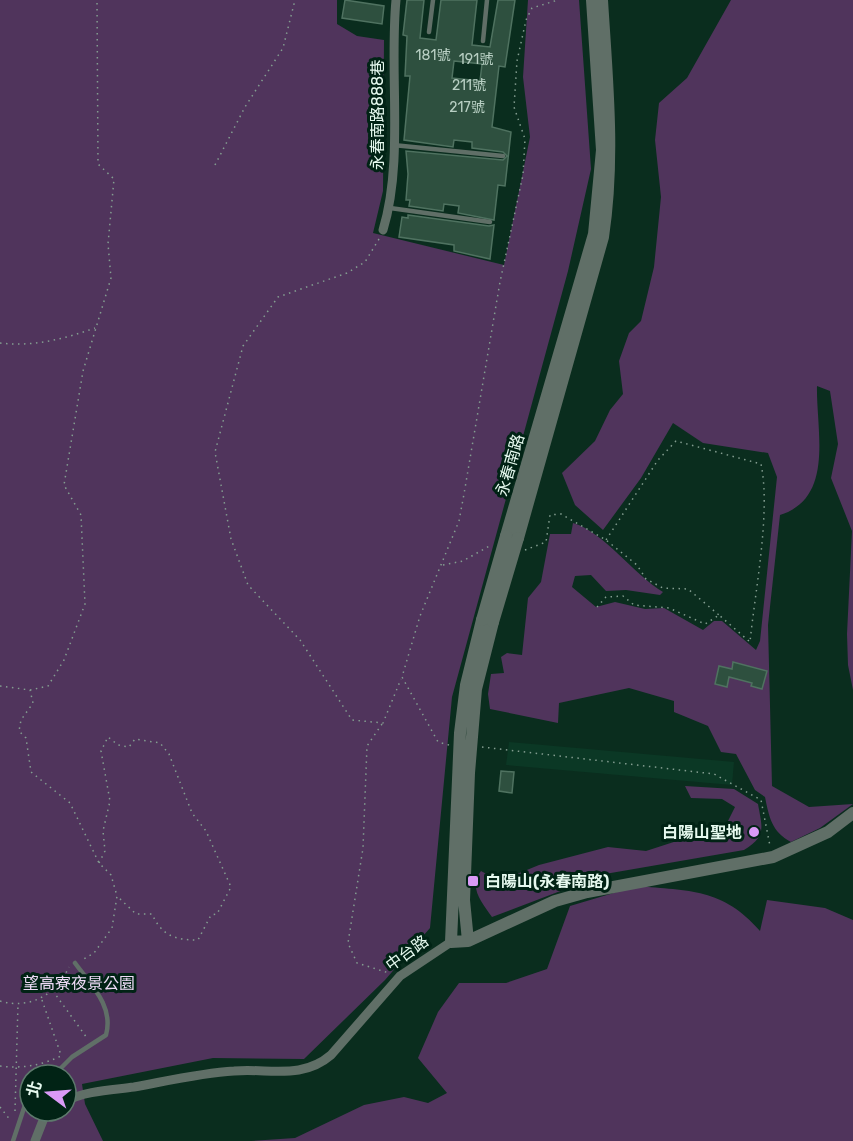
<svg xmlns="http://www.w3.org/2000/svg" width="853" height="1141" viewBox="0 0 853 1141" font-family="Rubik,'Noto Sans TC',sans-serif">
<rect width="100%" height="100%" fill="#0a2d1e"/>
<path fill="#0b3825" d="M509 742 734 762 732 785 506 765Z"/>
<path fill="#50345c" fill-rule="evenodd" d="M0 0H337V24L357 36 384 40 383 191 373 233 504 265 530 137 523 77 528 0H579L591 169 568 271 452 697 430 928 385 980 304 1059 213 1058 82 1084 85 1104 103 1141H0ZM30 1075H66V1111H30Z
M731 0H853V690L848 665 847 634 852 531 831 478 838 444 830 391 817 386C816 430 835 498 780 515L768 625 772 786 809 807 853 804 820 828 791 842C772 832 769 817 765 797L755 790 736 754 721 752 708 726 674 712V701L629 688 559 703 558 723 490 709 488 694 491 674 504 673 501 657 507 653 522 655 528 598 541 582 550 534H571L573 523C604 532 634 575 663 592L660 595 626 590 606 591 591 575 575 576 572 587 596 607 615 602 645 609 664 608 703 630 714 621H722L756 650 760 641 777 477 768 453 703 443 673 423 641 478 603 530 575 505 562 473 595 441 610 410 623 394 619 361 629 333 641 321 654 267 661 197 655 140 659 103 687 78Z
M685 786 734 789 758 804C762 827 767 836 744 850L605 874 492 917C482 903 468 887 481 871L494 878 517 874 539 865 608 847 646 851 726 825 735 807 722 799 691 798Z
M637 886C689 891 723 888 760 931L767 900 825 908 853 920V1141H251L295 1138 364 1105 404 1097 428 1103 447 1093 418 1058 438 1012 459 983H506L547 969 570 906Z"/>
<path fill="#2e503f" stroke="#4f7260" stroke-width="1.5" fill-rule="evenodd" d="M345 0 384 6 382 24 342 18Z
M407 0H424L420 38 436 40 441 0H477L472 45 490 47 498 0H515L505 67 499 66 492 127 511 132 505 186 498 185 494 220 458 213 459 206 444 204 443 211 409 206 410 200H406L408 174 406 151 503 160 507 156 503 152 472 148V142L454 140 453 147 404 140 410 76H405L407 36 403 35ZM454 61 482 64 480 81 452 78Z
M408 215 489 226 494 225 490 259 454 251V245L399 237 402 217 408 218Z
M733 662 767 671 762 689 751 686 752 683 729 677 727 687 715 684 719 666 732 669Z
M501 771 514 772 512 793 499 791Z"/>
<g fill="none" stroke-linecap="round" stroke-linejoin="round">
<path stroke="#839d90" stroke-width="1.5" stroke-dasharray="1.5 4.5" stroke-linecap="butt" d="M215 165 245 107 283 48 295 0
M379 239 365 262 347 273 278 297 243 346 215 452 231 539 248 585 300 640 352 720 383 723 401 679
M0 343C33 347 64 339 95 328
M525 550 546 542 550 515 561 514 606 540 637 565 646 579 663 588 688 589 719 615
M443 565 463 561 491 545
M597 607 606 597 623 596 634 605 669 608 705 624 719 615 750 642C755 591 771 512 761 464L676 441 658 460 606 540
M0 686 30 690 33 703 21 720 19 731 26 738 31 772 70 803 99 863 111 875 117 896 112 928 94 953 82 960
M30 690 48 686 64 660 85 604 81 515 64 485 83 371 111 278 108 244 114 179 98 164 97 0
M382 724 367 746 363 848 348 943 357 963 389 973
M449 745 438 742 402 677 420 616 459 521 464 494 500 282 523 175 525 139 514 107 517 61 526 20 532 8 558 0
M482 747 714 774 761 800 770 846
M99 863 105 851 103 831 110 801 101 751 108 737 118 745 129 747 135 739 160 743 169 754 192 813 206 831 231 887 217 914 211 915 198 940C175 940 162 936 152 914H136L117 896
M53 991 87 1038
M42 1000 61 1055
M0 1001C31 1010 56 994 69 967
M0 1066C23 1069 43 1065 63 1055
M0 1107 11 1121
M15 1111 18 1004"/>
<path stroke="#606f67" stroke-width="4.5" d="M429 32 433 0
M483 41 487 0
M393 145 503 156
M390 208 490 222
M54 1075 72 1057 106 1035C114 1006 91 985 75 963
M13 1141 25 1105 30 1100"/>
<path stroke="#606f67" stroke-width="9" d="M383 230C404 161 389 73 396 0
M66 1101C85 1091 112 1090 134 1087 167 1081 201 1073 234 1071 269 1068 302 1080 331 1055L400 976 451 942
M35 1141 44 1118 51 1111"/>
<path stroke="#606f67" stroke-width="12" d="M506 536 594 234 602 150 592 0
M518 538 603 237C615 157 607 81 602 0
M482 620 466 685 460 733 451 942 468 941 555 901 587 892 773 857 828 832 853 813
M468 941 464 900 469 773 476 689 493 622"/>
<path stroke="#606f67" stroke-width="12" d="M482 620 506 536
M493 622 518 538"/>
</g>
<g fill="#da9af6" stroke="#012315" stroke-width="2">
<circle cx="754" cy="832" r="6"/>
<rect x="467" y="875" width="12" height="12" rx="3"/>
</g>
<g text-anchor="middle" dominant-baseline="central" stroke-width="6" stroke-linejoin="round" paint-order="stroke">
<g font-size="14" fill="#b8cfc3">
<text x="433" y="55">181號</text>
<text x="476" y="59">191號</text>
<text x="469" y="85">211號</text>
<text x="467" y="107">217號</text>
</g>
<g font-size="16" fill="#e6f9ef" stroke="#012315">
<text transform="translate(377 115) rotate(-90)">永春南路888巷</text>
<text transform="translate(510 465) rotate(-74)">永春南路</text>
<text transform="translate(407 953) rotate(-36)">中台路</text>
</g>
<g font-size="16" font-weight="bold" fill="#e6f9ef" stroke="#012315" text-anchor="end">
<text x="742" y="832">白陽山聖地</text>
<text x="485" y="881" text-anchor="start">白陽山(永春南路)</text>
</g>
<g font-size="16" fill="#efdcf8" stroke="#012315">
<text x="79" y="983">望高寮夜景公園</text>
</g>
</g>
<g transform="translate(48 1093) rotate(286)"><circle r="28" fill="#012315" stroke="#5d796c" stroke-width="1.5"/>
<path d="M0-4.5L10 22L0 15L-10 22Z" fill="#da9af6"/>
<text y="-9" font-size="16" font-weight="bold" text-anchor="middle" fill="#e6f9ef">北</text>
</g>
</svg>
